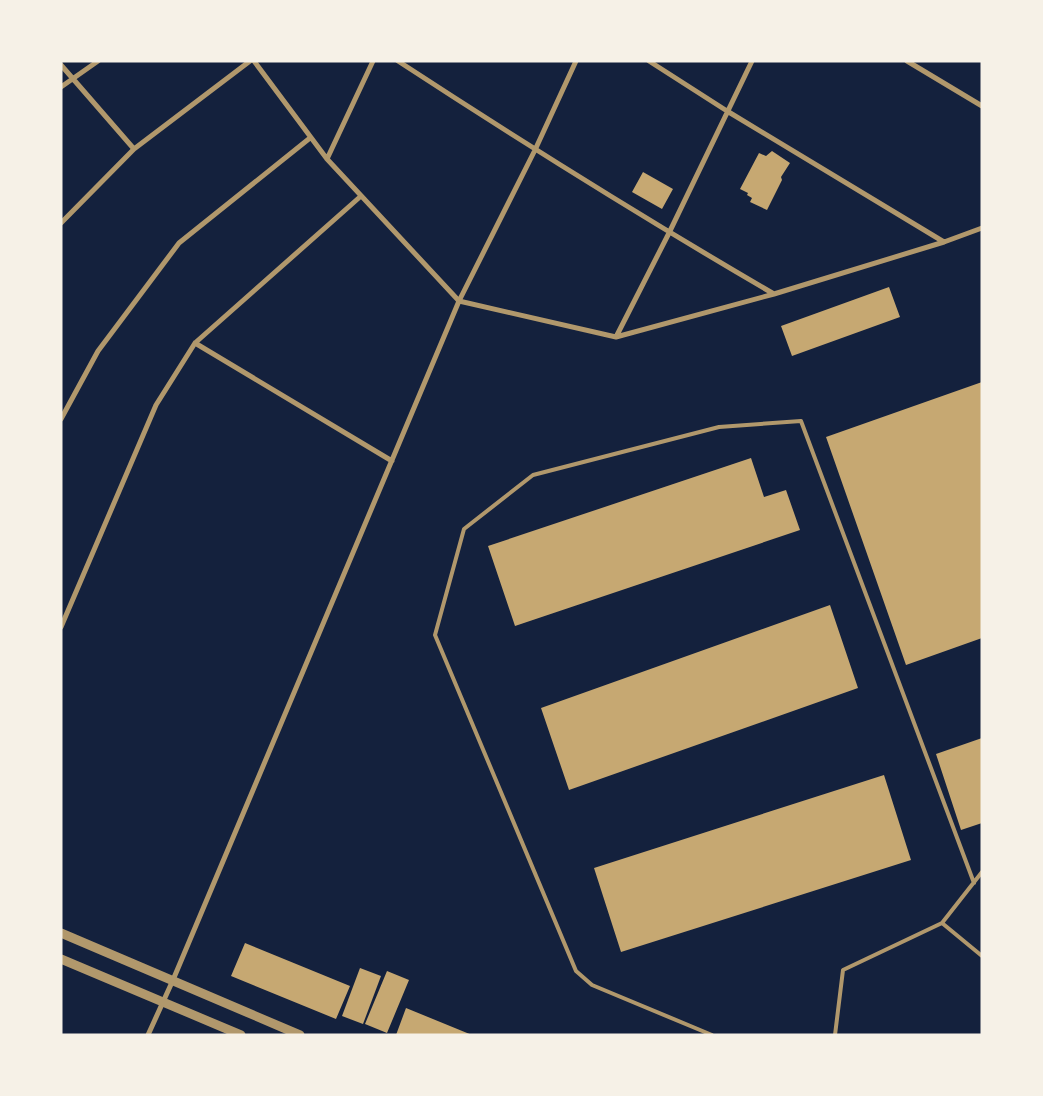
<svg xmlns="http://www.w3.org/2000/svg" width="1043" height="1096" viewBox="0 0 1043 1096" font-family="'Sofia Sans Condensed',sans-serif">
<rect width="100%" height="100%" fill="#14213d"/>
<path fill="#c6a872" d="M772 151 790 163 781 177 782 180 767 210 750 202 752 198 747 195 748 193 740 189 759 153 766 156Z
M643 172 673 189 662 209 632 192Z
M889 287 900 317 792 356 781 326Z
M982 382V638L906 665 826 437Z
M751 458 764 497 786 490 800 530 515 626 488 546Z
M830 605 858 688 569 790 541 708Z
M982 738V823L961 830 936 754Z
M884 775 911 860 621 952 594 868Z
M245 943 350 986 336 1019 231 976Z
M360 968 381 976 363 1024 342 1016Z
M387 971 409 980 387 1033 365 1024Z
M406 1008 472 1035H396Z"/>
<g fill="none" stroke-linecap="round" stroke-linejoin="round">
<path stroke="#b1986c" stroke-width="4" d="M942 923 982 956
M712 1035 592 985 576 971 435 635 464 529 533 475 719 427 801 421 974 883
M835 1035 843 970 942 923 982 872"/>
<path stroke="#b1986c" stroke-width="5" d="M254 61 327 159 459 301 616 337 774 294 944 242 982 228
M398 61C522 142 647 220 774 294
M649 61 727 111 944 242
M907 61 982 106
M61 65 134 149
M61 87 98 61
M327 159 373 61
M61 223 134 149 250 61
M616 337 669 233 752 61
M195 343 392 461
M61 419 98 351 179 243 310 138
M61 627 156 405 195 343 361 196
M148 1035 173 980 459 301 535 150 576 61"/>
<path stroke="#b1986c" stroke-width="9" d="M61 933 300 1035
M61 959 241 1035"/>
</g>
<rect width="1043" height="1096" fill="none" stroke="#f6f1e7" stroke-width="125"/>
</svg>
